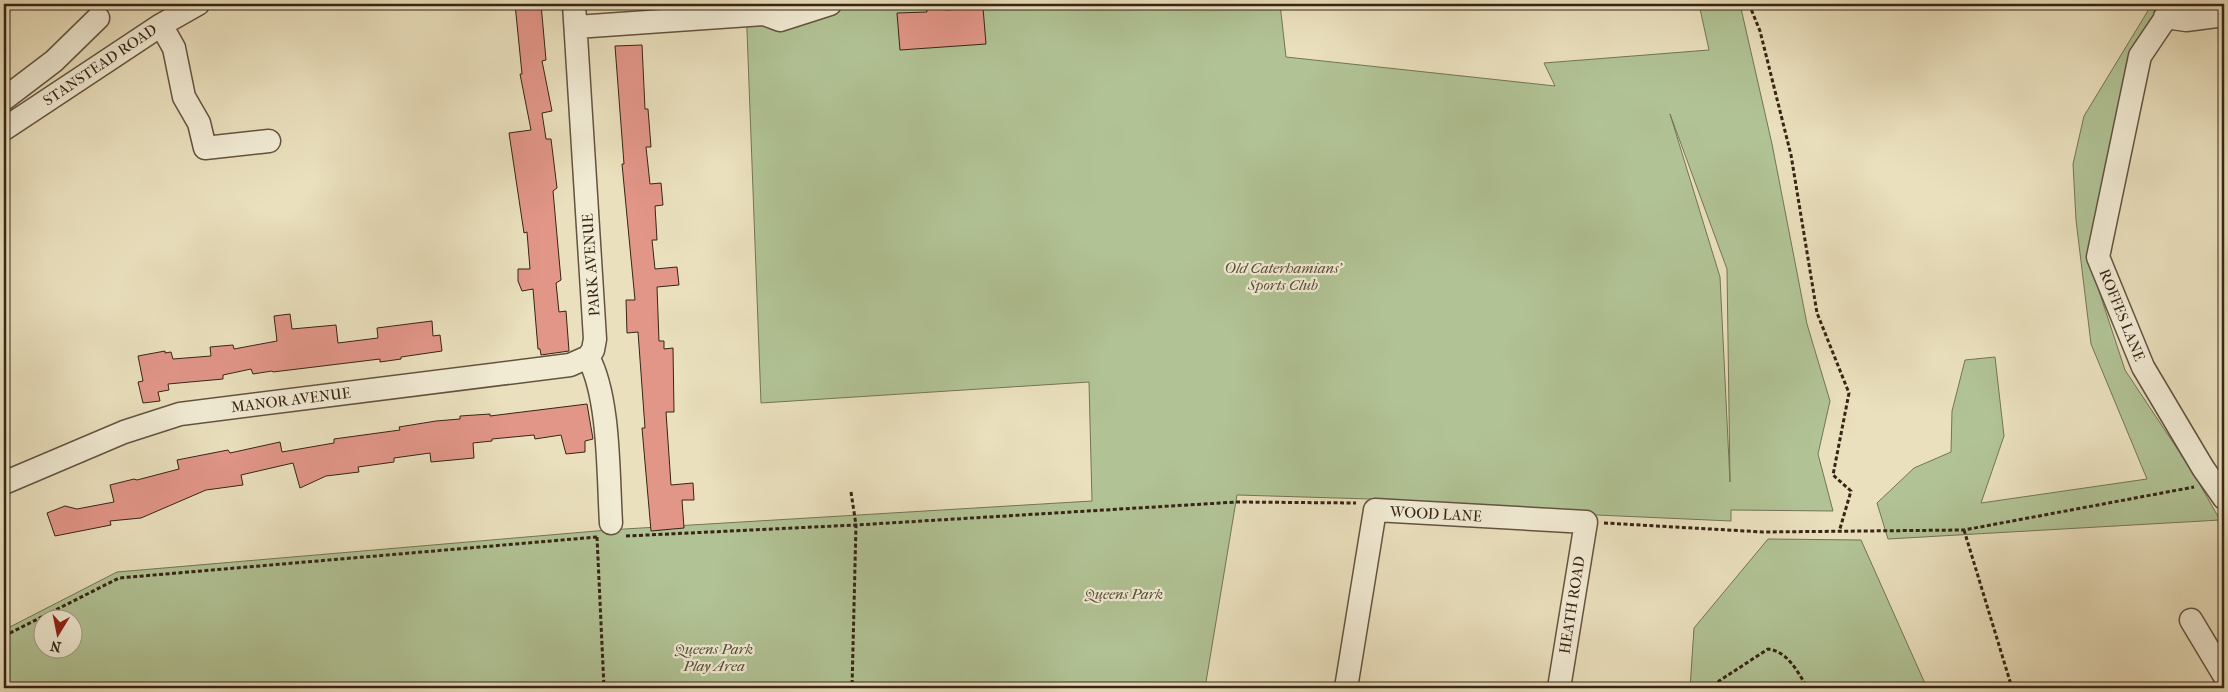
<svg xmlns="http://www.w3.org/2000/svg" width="2228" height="692" viewBox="0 0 2228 692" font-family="'IM FELL French Canon',serif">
<rect width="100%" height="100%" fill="#eae0bd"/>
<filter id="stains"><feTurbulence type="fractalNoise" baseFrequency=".004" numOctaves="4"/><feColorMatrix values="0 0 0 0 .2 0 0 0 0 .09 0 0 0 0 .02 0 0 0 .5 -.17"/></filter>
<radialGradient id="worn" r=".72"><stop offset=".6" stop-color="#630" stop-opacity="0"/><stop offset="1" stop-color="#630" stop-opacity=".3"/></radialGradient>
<path fill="#b1c395" stroke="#747456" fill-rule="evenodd" d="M746 4H1280L1286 57 1555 86 1544 63 1709 50 1699 4H1740L1772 144 1807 324 1830 401 1818 454 1833 511 1731 510V521L1597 515 1370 499 1237 495 1205 688H4V630L117 572 608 530 1092 501 1089 382 761 403ZM1670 114 1727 269 1730 482 1720 277ZM42 620H72V650H42Z
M2152 4H2168L2092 233 2099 291 2125 370 2194 474 2220 520 1888 539 1877 503 1914 468 1951 452 1952 411 1965 360 1995 357 2004 436 1981 503 2147 479 2091 344 2076 220 2073 164 2084 116Z
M1768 539 1861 540 1927 688H1690L1694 628Z"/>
<path fill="#e29688" stroke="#372416" d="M515 4H541L546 60 542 61 552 111 542 113 546 139H551L557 188 553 191 561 280 556 283 559 312 566 311 569 351 541 355 540 349H538L533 289 522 291 518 281V269H530L527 232 524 233 509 133 531 130 520 74H522Z
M926 4H944L945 10 983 8 986 44 900 50 897 13 927 12Z
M642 45 645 109H648L651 147H646L650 184 661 183 663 205 655 206 657 240H652L655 269 677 267 679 285 657 287 659 341H664V349L673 348 674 412H666L671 485 693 483 694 500H682L684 528 651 531 642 428H645L638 332 627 333 626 300H635L622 164H624L615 46Z
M290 314 292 329 336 325 338 343 378 338 377 328 432 321 433 336 440 335 442 351 401 357V359L380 362V359L273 372 272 371 253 374 251 369 223 375V379L168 384 169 390 158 392 160 401 143 403 138 382 143 381 138 356 165 351V353L171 352 173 359 211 356 210 347 233 345 234 349 277 341 274 316Z
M587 404 593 439 585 441V452L566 454 561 435 535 439 534 435 492 439V441L473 443 474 458 431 462 430 453 394 458V462L358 467 359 472 326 476 300 488 293 463 241 475 243 485 206 490 141 518 110 521 111 525 55 536 47 513 65 506 77 509 114 502 110 485 134 479 137 480 179 469 177 460 228 450 230 453 280 442 282 452 334 443V439L400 430 399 427 436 421 460 419V416L490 414V416Z"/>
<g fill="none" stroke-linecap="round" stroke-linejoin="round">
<g stroke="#645340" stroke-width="25">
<path id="minor" d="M574 4 595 339 593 350 588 357C610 397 608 476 611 523
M2175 4 2140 56 2098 257 2143 367 2203 468 2224 498
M2165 17 2186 20 2224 15
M161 25 174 48 184 97 199 123 205 148 269 141
M576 27 764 14 780 20 830 4
M4 99 54 61 98 18
M4 129 161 25 198 4
M4 483 124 432 180 414 570 365 588 357
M2191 620 2224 675
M1346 688 1375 510 1586 522 1559 688"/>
</g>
<path stroke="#372416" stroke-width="3" stroke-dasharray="4 2.5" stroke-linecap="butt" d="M1749 4 1760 31 1791 155 1817 313 1849 393 1833 475 1851 491 1839 532
M851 492 856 525 852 688
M1604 523 1763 532 1964 530 2194 487
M1964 530 2012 688
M626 536 856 525 1237 502 1356 503
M597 537 604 688
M4 636 119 578 597 537
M1715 688 1719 681 1768 649C1789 652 1797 672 1808 688"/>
<use href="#minor" stroke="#f1ebd4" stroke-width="22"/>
</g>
<g text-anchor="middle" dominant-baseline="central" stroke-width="4.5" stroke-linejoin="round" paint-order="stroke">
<g font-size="15" fill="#372416" stroke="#f1ebd4">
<text transform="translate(100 65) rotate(-34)">STANSTEAD ROAD</text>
<text transform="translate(591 265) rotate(-94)">PARK AVENUE</text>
<text transform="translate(2122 315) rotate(68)">ROFFES LANE</text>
<text transform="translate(291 400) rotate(-7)">MANOR AVENUE</text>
<text transform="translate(1436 514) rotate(3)">WOOD LANE</text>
<text transform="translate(1572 605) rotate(-81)">HEATH ROAD</text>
</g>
<g font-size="15" font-style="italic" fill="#564c36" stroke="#f1ebd4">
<text x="1283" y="268">Old Caterhamians'<tspan x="1283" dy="17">Sports Club</tspan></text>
<text x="1124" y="594">Queens Park</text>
<text x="714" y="649">Queens Park<tspan x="714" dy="17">Play Area</tspan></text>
</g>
</g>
<rect width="2228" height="692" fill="none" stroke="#eae0bd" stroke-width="20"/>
<rect x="5" y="5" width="2218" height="682" fill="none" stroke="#372416" stroke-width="2.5"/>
<rect x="10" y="10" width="2208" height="672" fill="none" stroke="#372416"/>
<g transform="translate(58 634) rotate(190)"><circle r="24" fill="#f1ebd4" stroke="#a79b88"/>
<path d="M0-4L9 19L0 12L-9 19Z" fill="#8f2418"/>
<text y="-8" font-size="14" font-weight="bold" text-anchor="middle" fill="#372416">N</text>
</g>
<rect width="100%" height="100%" filter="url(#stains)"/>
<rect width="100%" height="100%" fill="url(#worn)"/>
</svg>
